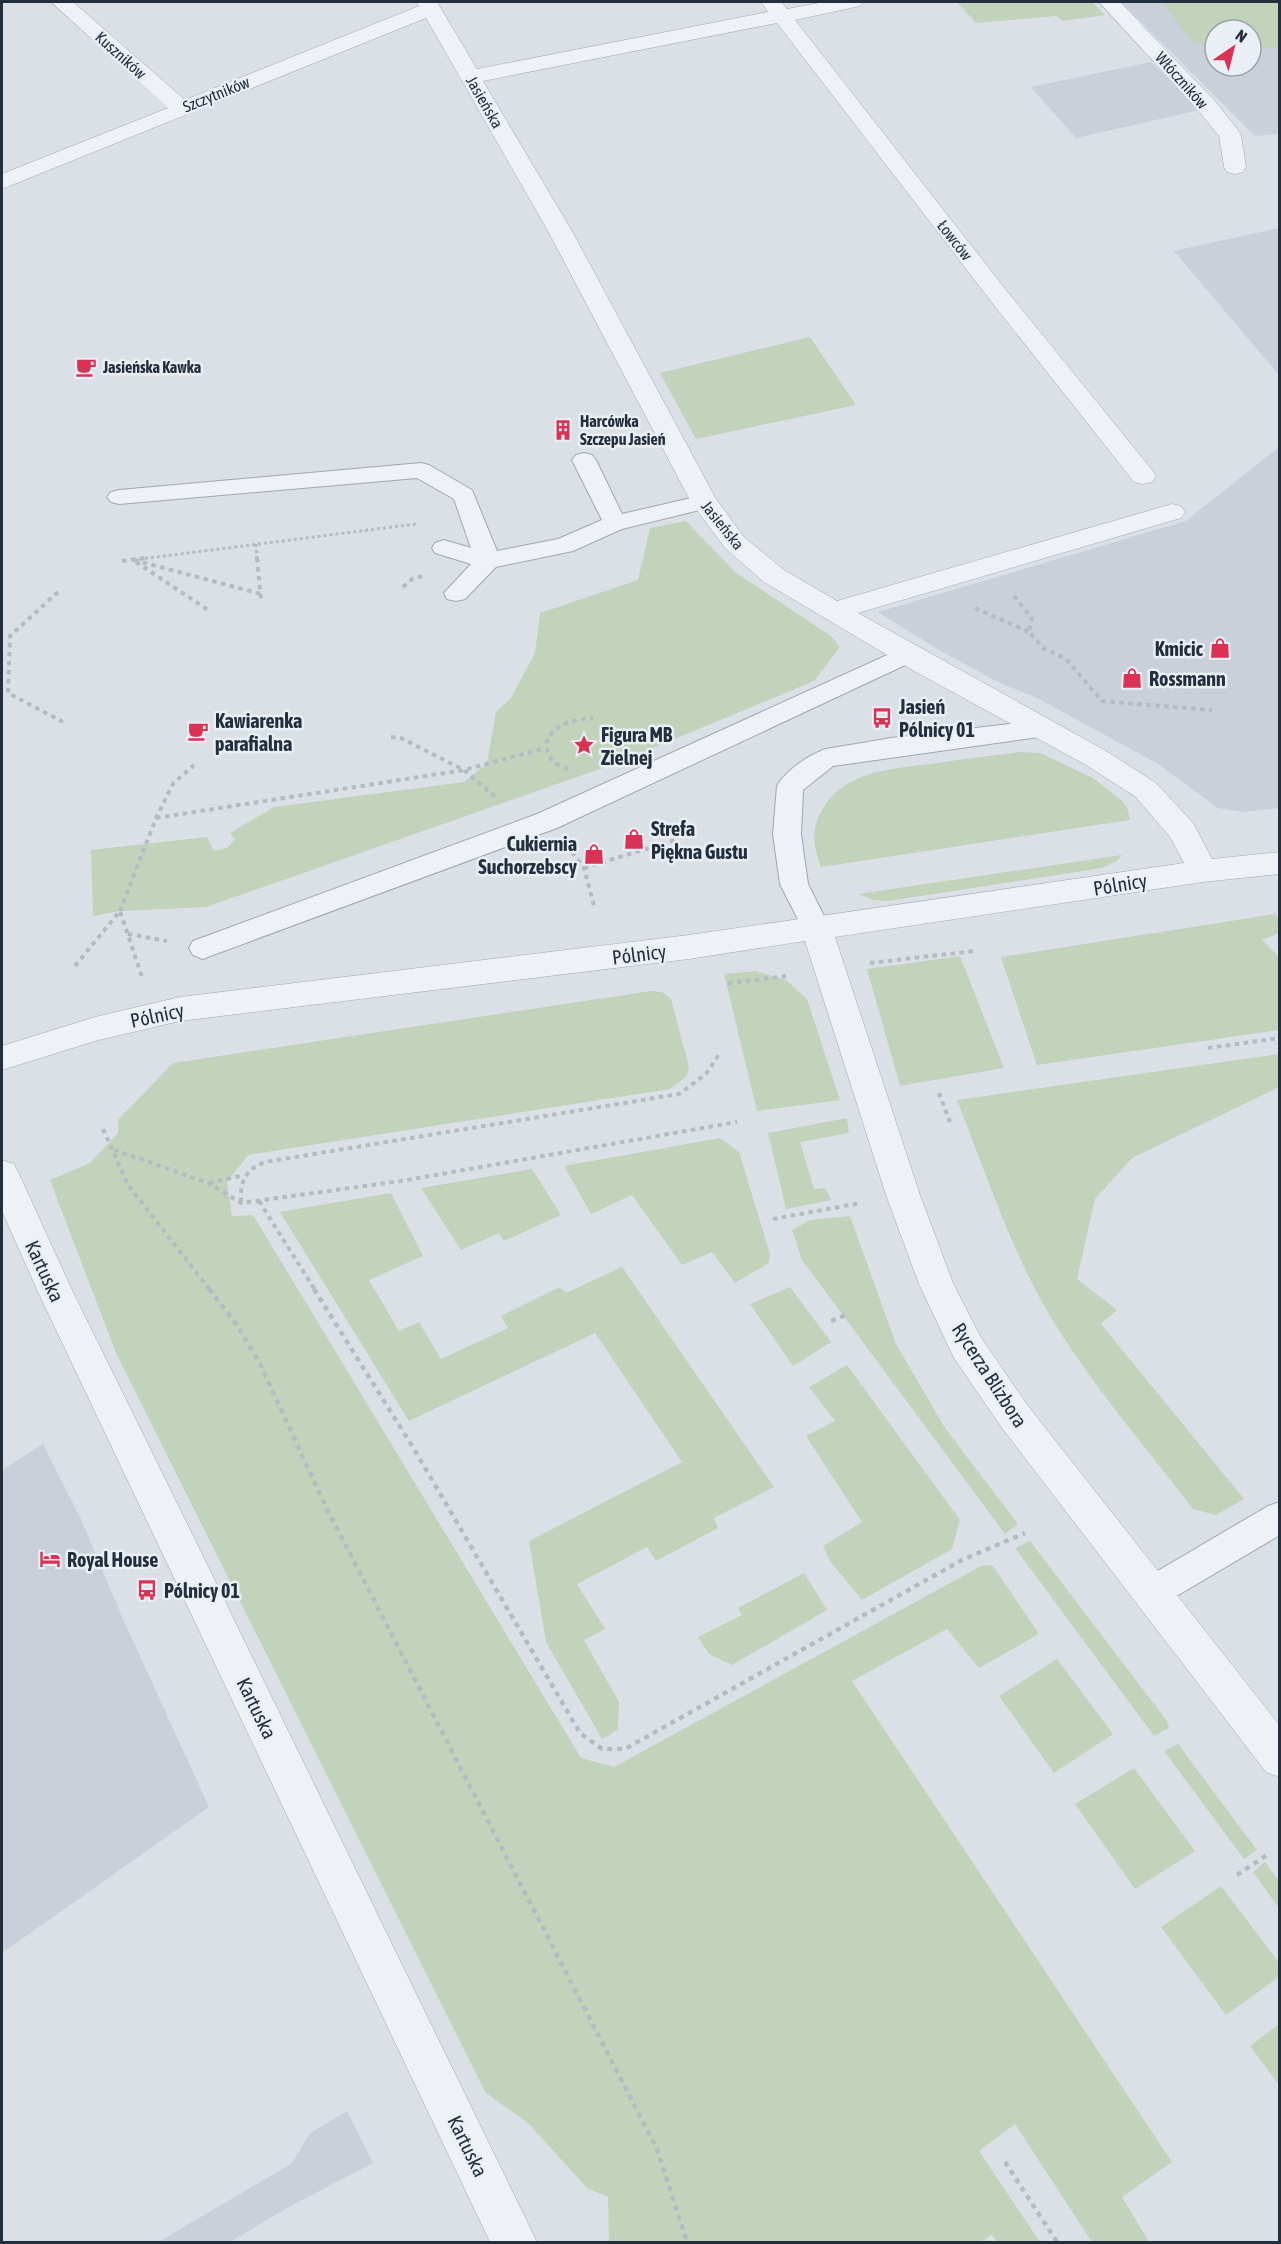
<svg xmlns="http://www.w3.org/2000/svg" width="1281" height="2244" viewBox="0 0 1281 2244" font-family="'Asap Condensed',sans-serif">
<rect width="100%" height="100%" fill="#dbe0e7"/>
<path fill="#c9d0d9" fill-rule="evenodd" d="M1121 2H1279V134L1255 136ZM1215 30H1251V66H1215Z
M1151 62 1200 110 1076 138 1031 87Z
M1279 228H1280L1279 375 1174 251Z
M1279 447V808L1244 812 1218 808 1158 764 1037 698 998 682 939 650 878 612 1186 521Z
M43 1444 80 1517 123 1619 209 1807 2 1953V1470Z
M347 2111 373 2163 287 2208 230 2242H158L291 2164 310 2133Z"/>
<path fill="#c2d2bb" d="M957 2H1092L1105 15 1063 21 1056 16 976 23Z
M1162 2H1279V49L1251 47V30H1215V45L1193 43Z
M810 337 856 405 696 439 660 373Z
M686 521 735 572 831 636 840 647 814 681 617 763 206 907 120 911 93 916 91 850 207 837 214 851 227 848 235 839 230 833 274 807 464 782 487 763 496 712 511 698 535 653 540 613 638 580 650 528Z
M1020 752 1040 753 1093 778 1122 801 1127 807 1130 820 821 867C813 846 811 829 822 810 845 769 895 769 937 763 964 759 992 756 1020 752Z
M1122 855 1118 860 1102 868 888 901 873 900 858 894Z
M1275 914 1279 918V933L1262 940 1279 957V1030L1037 1065 1001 957Z
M960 956 1004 1068 900 1086 867 969Z
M756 971 786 980 807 999 840 1100 757 1111 724 974Z
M651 991 662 992 671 999 689 1067 687 1076 670 1089 248 1155 227 1182 232 1216 253 1215 581 1758 614 1767 983 1565 993 1566 1039 1634 979 1668 947 1629 852 1681 1172 2162 1122 2197 1149 2242H1092L1015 2124 979 2151 1040 2242H997L992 2235 980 2242H609L608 2197 587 2188 529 2124 485 2092 116 1353 50 1180 90 1163 118 1133V1120L173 1063Z
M1279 1054V1087L1132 1158 1095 1199 1077 1279 1117 1310 1101 1324 1244 1499 1216 1515 1193 1509C1143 1443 1083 1375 1042 1302 1007 1239 984 1168 957 1100Z
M847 1118 849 1133 800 1142 814 1189 825 1188 831 1200 786 1209 768 1133Z
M720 1138 739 1152 770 1254 769 1263 735 1283 712 1252 682 1265 632 1195 591 1214 564 1166Z
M532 1169 561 1215 504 1241 499 1233 461 1250 421 1188Z
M391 1193 423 1256 369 1280 399 1331 419 1322 441 1359 508 1328 501 1316 560 1287 566 1293 622 1267 774 1487 714 1518 718 1528 656 1561 647 1547 577 1584 605 1629 584 1640 619 1702 618 1730 602 1739 546 1642 529 1541 682 1462 595 1333 409 1421 280 1212Z
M850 1216 896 1344 945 1428 1018 1524 1005 1534 802 1260 792 1230 810 1220Z
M790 1287 831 1342 793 1366 750 1304Z
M847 1365 960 1520 952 1549 862 1600 830 1561 823 1546 862 1522 806 1436 835 1421 809 1387Z
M1030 1541 1167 1721 1169 1728 1154 1736 1015 1548Z
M804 1573 827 1610 732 1665 709 1654 698 1637 742 1615 738 1608Z
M1057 1659 1113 1734 1054 1773 999 1696Z
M1178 1744 1257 1850 1244 1859 1164 1751Z
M1134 1768 1195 1851 1135 1889 1075 1804Z
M1265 1862 1279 1881V1908L1253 1872Z
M1221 1886 1280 1964 1279 1977 1226 2015 1161 1927Z
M1279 2024V2085L1250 2046Z"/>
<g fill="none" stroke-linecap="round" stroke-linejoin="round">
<g stroke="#a0a7b1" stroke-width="2">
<path id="service" d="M584 453 592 455 596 460 622 514 704 495 712 497 716 502 712 507 622 529 573 551 496 567 465 599 456 601 447 599 444 593 471 564 435 553 432 548 435 543 444 540 471 548 454 499 417 478 119 504 111 502 107 497 111 492 119 490 421 463 429 465 472 490 497 551 558 539 602 520 572 460 576 455Z
M907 646 916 648 920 654 916 660 557 828 213 955 203 959 193 955 189 948 193 941 537 814Z
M1044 720 1053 723 1057 729 1053 735 833 766 803 790 801 834 808 884 831 930 827 937 817 940 807 937 780 884 773 834 777 786C785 771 810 754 826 749L891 738Z
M1280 1502V1535L1163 1604 1151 1609 1139 1604 1134 1593 1139 1582 1268 1506Z"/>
</g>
<g stroke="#a0a7b1" stroke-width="1">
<path id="minor" d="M51 2H73L185 100 419 6 417 2H437L477 69 768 12 761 2H781L787 9 824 2H863L860 6 795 20 1006 290 1152 470 1156 476 1152 482 1143 484 1134 482 990 300 777 23 483 81 572 231 716 499 743 536 784 570 837 601 1172 504 1181 506 1185 512 1181 518 858 613 1106 751 1156 783 1193 823 1212 859 1280 852V874L1203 882 835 937 920 1195 953 1283 980 1336 1028 1406 1280 1726V1777L1266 1772 1002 1428 954 1358 919 1284 886 1195 805 941 689 959 180 1021 95 1041 2 1070V1046L95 1017 180 997 689 935 1184 863 1170 837 1136 797 1086 765 916 672 764 582 725 548 691 502 548 231 426 18 2 189V174L168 108Z
M1099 2H1120L1214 100 1238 130 1241 135 1246 167 1243 172 1235 174 1227 172 1224 167 1219 136 1198 110Z"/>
</g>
<g stroke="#a0a7b1" stroke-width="1">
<path id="tertiary" d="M2 1160 14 1164 19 1174 72 1290 202 1554 537 2242H490L38 1292 2 1211Z"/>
</g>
<path stroke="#b5bbc2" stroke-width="3" stroke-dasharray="3 3" stroke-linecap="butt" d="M256 544 257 560
M133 560 416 524"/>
<path stroke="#b5bbc2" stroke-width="4" stroke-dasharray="4.5 4.5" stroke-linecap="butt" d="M257 558 261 600
M134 560 261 594
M122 561 145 558
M136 562 211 612
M403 587 412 579 423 576
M58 592 10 636 8 693 63 722
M1014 596 1032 619 1029 632 1043 648 1066 659 1102 701 1212 710
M975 608 1029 632
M391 737 401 738 464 770 499 800
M568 769C554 764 545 757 547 741 556 722 574 720 593 718
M156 818 464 770 545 748
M572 852 584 868 594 906
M584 868 675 840
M120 911 156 818 173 784 194 765
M128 934 167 941
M870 963 974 951
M75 966 120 911 143 980
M728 983 789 976
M1208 1048 1280 1038
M939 1093 950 1122
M103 1129 128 1185 210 1290
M114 1150 208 1183 241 1203 401 1181 737 1122
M209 1183 244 1175
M259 1201 315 1290
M241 1202C240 1181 245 1170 265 1162L679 1094 706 1074 719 1054
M773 1219 861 1203"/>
<path stroke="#b5bbc2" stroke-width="4.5" stroke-dasharray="5 5" stroke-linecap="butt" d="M209 1289 237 1325 260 1364 327 1509 657 2149 687 2242
M314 1289 414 1449 580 1733 602 1749H625L962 1560 1025 1533
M831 1321 846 1315
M1237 1875 1270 1853
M1005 2162 1057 2242"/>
<use href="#service" fill="#eef1f5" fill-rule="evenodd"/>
<use href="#minor" fill="#eef1f5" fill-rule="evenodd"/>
<use href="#tertiary" fill="#eef1f5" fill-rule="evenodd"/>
</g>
<defs>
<g id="cafe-bare" transform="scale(1.62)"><path d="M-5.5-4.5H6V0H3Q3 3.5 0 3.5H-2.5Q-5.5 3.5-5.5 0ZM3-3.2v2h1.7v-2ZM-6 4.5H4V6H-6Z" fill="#da3254" stroke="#eaeff5" stroke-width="2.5" paint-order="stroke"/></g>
<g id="building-bare" transform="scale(1.62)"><path d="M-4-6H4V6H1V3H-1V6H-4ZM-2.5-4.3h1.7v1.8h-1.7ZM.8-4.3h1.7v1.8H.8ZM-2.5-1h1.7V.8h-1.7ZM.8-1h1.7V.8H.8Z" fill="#da3254" stroke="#eaeff5" stroke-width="2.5" paint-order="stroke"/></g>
<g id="shop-bare" transform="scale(1.62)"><path d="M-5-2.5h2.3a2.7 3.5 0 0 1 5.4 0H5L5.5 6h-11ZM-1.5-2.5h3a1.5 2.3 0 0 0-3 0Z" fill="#da3254" stroke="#eaeff5" stroke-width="2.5" paint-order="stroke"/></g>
<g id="bus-bare" transform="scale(1.62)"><path d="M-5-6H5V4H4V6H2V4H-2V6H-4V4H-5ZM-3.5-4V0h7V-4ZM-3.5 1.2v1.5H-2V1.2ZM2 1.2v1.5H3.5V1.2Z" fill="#da3254" stroke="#eaeff5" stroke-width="2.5" paint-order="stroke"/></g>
<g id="sight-bare" transform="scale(1.62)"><path d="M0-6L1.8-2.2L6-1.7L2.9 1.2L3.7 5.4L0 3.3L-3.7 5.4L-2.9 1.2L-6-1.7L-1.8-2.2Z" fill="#da3254" stroke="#eaeff5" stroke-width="2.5" paint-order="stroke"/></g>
<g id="hotel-bare" transform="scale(1.62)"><path d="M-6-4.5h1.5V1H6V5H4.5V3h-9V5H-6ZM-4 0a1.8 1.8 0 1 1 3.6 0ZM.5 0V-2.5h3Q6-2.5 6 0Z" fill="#da3254" stroke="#eaeff5" stroke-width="2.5" paint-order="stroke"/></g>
</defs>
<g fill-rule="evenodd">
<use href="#cafe-bare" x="86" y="367"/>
<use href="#building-bare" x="563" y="430"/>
<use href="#shop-bare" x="1220" y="648"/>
<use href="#shop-bare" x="1132" y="678"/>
<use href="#bus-bare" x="882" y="718"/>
<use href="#cafe-bare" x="198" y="731"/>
<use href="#sight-bare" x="584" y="745"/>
<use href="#shop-bare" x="634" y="839"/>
<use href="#shop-bare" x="594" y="854"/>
<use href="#hotel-bare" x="50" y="1559"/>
<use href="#bus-bare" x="147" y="1590"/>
</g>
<g text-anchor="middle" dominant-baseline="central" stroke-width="5" stroke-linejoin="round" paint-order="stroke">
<g font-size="16" fill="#242f3e" stroke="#eaeff5">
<text transform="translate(121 55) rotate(42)">Kuszników</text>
<text transform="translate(1182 80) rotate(48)">Włóczników</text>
<text transform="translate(216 94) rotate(-22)">Szczytników</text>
<text transform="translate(485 102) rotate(60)">Jasieńska</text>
<text transform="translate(955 240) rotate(52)">Łowców</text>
<text transform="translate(723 525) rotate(51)">Jasieńska</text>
</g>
<g font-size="16" font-weight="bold" fill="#242f3e" stroke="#eaeff5" text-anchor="start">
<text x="103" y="367">Jasieńska Kawka</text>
<text x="580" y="421">Harcówka<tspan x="580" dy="18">Szczepu Jasień</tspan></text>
</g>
<g font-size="20" font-weight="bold" fill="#242f3e" stroke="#eaeff5" text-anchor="start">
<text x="1203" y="648" text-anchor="end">Kmicic</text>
<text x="1149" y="678">Rossmann</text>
<text x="899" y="706">Jasień<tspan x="899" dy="23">Pólnicy 01</tspan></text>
<text x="215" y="720">Kawiarenka<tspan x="215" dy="23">parafialna</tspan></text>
<text x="601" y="734">Figura MB<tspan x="601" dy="23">Zielnej</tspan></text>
<text x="651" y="828">Strefa<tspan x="651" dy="23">Piękna Gustu</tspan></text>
<text x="577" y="843" text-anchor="end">Cukiernia<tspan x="577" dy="23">Suchorzebscy</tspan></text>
<text x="67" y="1559">Royal House</text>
<text x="164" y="1590">Pólnicy 01</text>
</g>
<g font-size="20" fill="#242f3e" stroke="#eaeff5">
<text transform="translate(1120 884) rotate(-9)">Pólnicy</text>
<text transform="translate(639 954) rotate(-7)">Pólnicy</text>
<text transform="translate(157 1015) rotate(-12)">Pólnicy</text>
<text transform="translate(45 1271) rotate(65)">Kartuska</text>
<text transform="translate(990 1375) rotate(57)">Rycerza Blizbora</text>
<text transform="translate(257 1708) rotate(64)">Kartuska</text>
<text transform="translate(468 2146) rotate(64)">Kartuska</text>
</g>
</g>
<rect width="1281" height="2244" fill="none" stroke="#242f3e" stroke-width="6"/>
<g transform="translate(1233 48) rotate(35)"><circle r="28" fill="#eaeff5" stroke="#9ba2ac" stroke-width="1.5"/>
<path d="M0-4.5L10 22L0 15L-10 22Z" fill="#da3254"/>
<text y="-9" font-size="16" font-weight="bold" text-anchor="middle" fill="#242f3e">N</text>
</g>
</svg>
